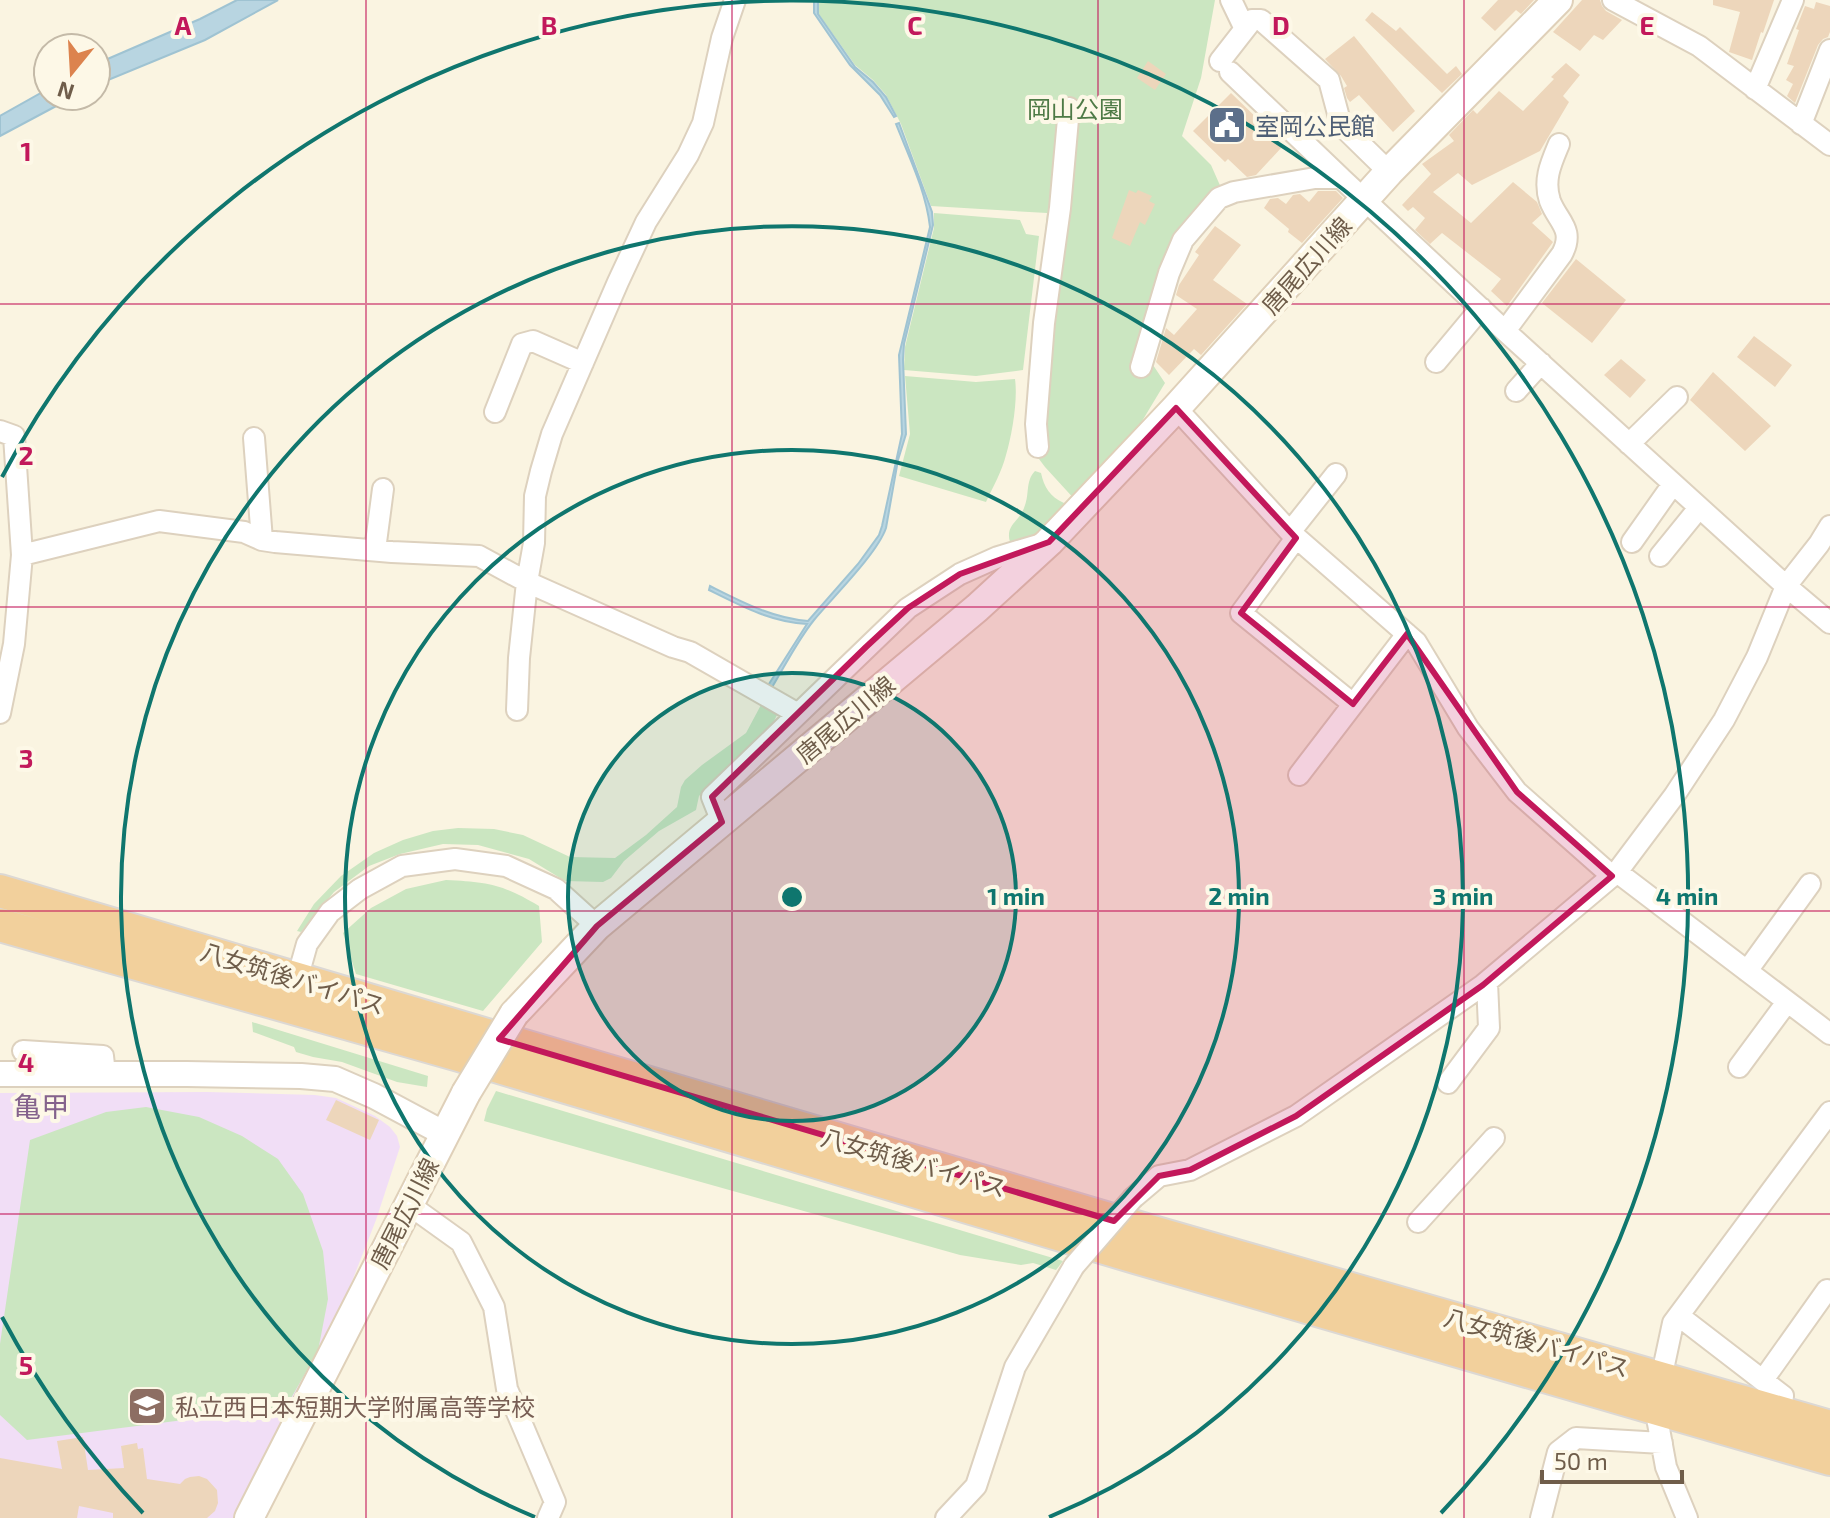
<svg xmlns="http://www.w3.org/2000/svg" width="1830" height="1518" viewBox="0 0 1830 1518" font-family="'Exo 2','Noto Sans JP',sans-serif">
<rect width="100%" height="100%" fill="#faf4e1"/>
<path fill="#f1def6" d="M207 1092 315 1095 336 1098 375 1116 390 1127 397 1136 400 1147 376 1220 347 1294 239 1518H0V1093Z"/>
<path fill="#cbe6c1" d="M818 0H1215L1201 78 1182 136 1211 165 1226 199 1184 257 1151 362 1165 383 1124 451 1077 502 1045 467 1030 447 1027 431 1028 400 1047 213 931 206 901 124 886 95 873 80 855 65 818 13Z
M934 213 1020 220 1026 234 1039 236 1023 370 976 376 904 370 905 347 934 228Z
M905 376 976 382 1015 379C1018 400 1012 435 1006 455 1002 471 993 487 986 502L899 476 910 434Z
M1035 471 1041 473C1044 487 1050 497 1064 503L1063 510 1033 539 1010 542C1005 525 1019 522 1024 508 1030 495 1025 481 1035 471Z
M762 703H771L777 715 773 723 699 796 696 810 659 831 624 861 611 878 603 882 565 881 529 859 478 845 443 844 400 854 369 866 334 892 301 932 297 931 314 904 341 876 374 853 403 840 433 831 458 828 494 829 523 835 570 857 615 858 646 835 677 807 681 787 685 780 702 765 746 733Z
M446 880C488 882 502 884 539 906L542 942 483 1011 356 974 343 933 371 908 406 889Z
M252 1022 428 1076 427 1087 397 1082 342 1062 313 1057 296 1052 294 1047 253 1032Z
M496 1091 1063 1261 1056 1270 1033 1263 1021 1265 960 1255 484 1121 487 1109Z
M146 1107 199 1117 242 1136 278 1159 303 1194 323 1251 328 1299 318 1351 286 1407 27 1440 0 1415V1344L30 1140 106 1112Z"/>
<path fill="#b8d5e1" stroke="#9fc3d2" stroke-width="2" d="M237 0H278L205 40 96 85V64L200 19Z
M814 0H818V14L855 67 873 82 886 97 896 116 894 117 880 95 850 65 838 48 814 13Z
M48 89V96H75L0 136V116Z
M899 123 932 212 933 225 904 344 903 360 906 434 898 460 886 528C877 554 833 597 814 620 797 641 785 666 771 689L767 687 807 624C771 622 741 606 709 590L710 586C742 602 772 618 808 621L858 564 879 535 882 526 902 434 899 355 930 227C926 191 909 157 896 124Z"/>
<path fill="#edd6bb" d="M1498 0H1534L1521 14 1516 10 1495 31 1481 18Z
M1582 0H1600L1602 6 1606 11 1622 20 1603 40 1594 35 1580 51 1553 32Z
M1713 0H1774L1763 33 1761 32 1752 60 1729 52 1740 12 1713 5Z
M1816 2 1830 6V32L1828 37 1823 39 1818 45 1795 103 1787 96 1793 84 1786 80 1794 66 1787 64 1799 30 1796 29 1805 6 1814 9Z
M1372 12 1396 31 1400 27 1447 74 1456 66 1462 74 1442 93 1365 20Z
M1354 36 1415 111 1393 132 1359 95 1350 102 1347 98 1344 88 1347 86 1341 76 1325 59Z
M1148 61 1166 74 1155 90 1137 78Z
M1566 63 1580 75 1563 96 1569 102 1540 151 1472 185 1458 173 1433 192 1471 223 1513 182 1537 202 1542 214 1532 223 1553 242 1507 306 1491 291 1501 279 1442 233 1430 244 1415 230 1425 218 1413 207 1408 211 1402 205 1431 174 1422 164 1454 141 1449 135 1473 110 1477 114 1499 91 1523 111 1554 79 1551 77Z
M1231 93 1263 124 1261 126 1282 147 1256 175 1247 177 1228 159 1225 162 1193 131Z
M1129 190 1136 193 1138 190 1152 196 1149 201 1155 204 1145 225 1140 222 1130 246 1112 238Z
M1318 191H1336L1343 198 1302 243 1288 232 1289 229 1264 208 1270 199 1278 198 1286 204 1293 195 1300 194 1309 202Z
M1215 226 1241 245 1213 280 1247 304 1201 355 1194 349 1169 375 1156 362 1166 328 1174 335 1197 309 1176 295 1179 285 1199 255 1195 252Z
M1576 259 1626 300 1592 343 1542 303Z
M1754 336 1792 365 1775 387 1737 357Z
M1621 359 1646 380 1630 398 1604 375Z
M1713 372 1771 426 1745 451 1690 400Z
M336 1100 379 1120 370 1140 326 1120Z
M83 1437 88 1470 124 1468 121 1446 137 1443 138 1449 143 1448 147 1479 180 1484 185 1479 190 1477 199 1476 207 1479 217 1490 218 1503 215 1511 207 1518H113V1513L79 1506 77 1518H0V1458L62 1469 57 1441Z"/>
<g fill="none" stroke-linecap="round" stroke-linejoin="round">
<g stroke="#ddd1be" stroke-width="24">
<path id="minor" d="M1231 0 1245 29
M1613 0 1699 46 1830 145
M1220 61 1252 20H1261L1329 80 1341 125 1389 172
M1230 72 1341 178
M1755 89 1793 0
M1801 124 1830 50
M1505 331 1562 254C1575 229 1558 222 1550 201 1543 180 1551 163 1559 144
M1436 362 1481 308
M1141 367 1169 273 1183 240 1219 198 1234 192 1315 178H1341L1505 331 1786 586 1830 623
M1516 391 1541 363
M1176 408 1290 532 1416 642 1468 728 1517 792 1612 876
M495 412 522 344 533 341 583 363
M0 431 14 436 22 555 14 644 0 713
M254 438 262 540
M1629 444 1677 397
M1038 447 1036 424 1044 323 1060 208 1069 108
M1290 532 1336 474
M1296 538 1241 613 1353 704
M1632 542 1673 484
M375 550 383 489
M22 555 159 521 244 532 262 540 275 542 392 552 479 556 527 582 673 647 690 652 798 714
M1660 556 1699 508
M517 710 519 658 527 582 534 543 535 496 541 471 552 434 618 282 646 222 688 155 703 123 722 38 735 0
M1299 775 1407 634
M722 822 712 797 908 608 960 574 998 557 1045 543
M1617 872 1830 1034
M1747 971 1810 884
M294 990 307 944 330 912 360 889 402 866 455 859 506 866 556 889 597 926
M23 1051 103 1056 105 1074
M1739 1067 1787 1002
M1448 1083 1489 1028 1487 982
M1133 1198 1159 1176 1190 1170 1296 1116 1483 985 1617 872 1674 796 1724 720 1757 657 1786 586 1819 544 1830 526
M408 1204 461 1242 494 1307 507 1389 555 1502 548 1518
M1418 1222 1494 1138
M1679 1316 1783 1396 1782 1401
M1763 1380 1827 1290
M946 1518 976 1486 1015 1367 1074 1266
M1541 1518 1558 1452 1576 1438 1662 1443
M1687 1518 1666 1467 1655 1407 1673 1323 1830 1112"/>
</g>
<g stroke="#ddd1be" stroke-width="28">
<path id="tertiary" d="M0 1074H187L301 1076 335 1079 374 1096 445 1134"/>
</g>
<g stroke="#dfd0b9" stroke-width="32">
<path id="secondary" d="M514 1014 597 926 977 608 1049 542 1176 408 1389 172 1558 0
M249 1518 466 1093"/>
</g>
<g stroke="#dcd8d4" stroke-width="36">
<path id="trunk" d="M0 891 1146 1230 1830 1427
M0 925 459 1055 1135 1257 1830 1459"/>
</g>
<use href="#minor" stroke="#fff" stroke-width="20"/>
<use href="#tertiary" stroke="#fff" stroke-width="24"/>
<use href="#secondary" stroke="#fff" stroke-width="28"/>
<use href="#trunk" stroke="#f2d09c" stroke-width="32"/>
<g stroke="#ddd1be" stroke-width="24" stroke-linecap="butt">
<path id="minor-bridge" d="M1074 1266 1133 1198"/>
</g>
<g stroke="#dfd0b9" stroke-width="32" stroke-linecap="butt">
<path id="secondary-bridge" d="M466 1093 514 1014"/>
</g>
<use href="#minor-bridge" stroke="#fff" stroke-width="20"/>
<use href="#secondary-bridge" stroke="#fff" stroke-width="28"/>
</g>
<path fill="#c2185b" fill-opacity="0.2" stroke="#c2185b" stroke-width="6" stroke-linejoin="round" d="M1176 408 1296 538 1241 613 1353 704 1407 634 1517 792 1612 876 1483 985 1296 1116 1190 1170 1159 1176 1114 1221 499 1039 597 926 722 822 712 797 866 647 908 608 960 574 1049 542Z"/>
<path fill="none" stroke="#c2185b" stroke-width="2" stroke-opacity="0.55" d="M366 0V1518M732 0V1518M1098 0V1518M1464 0V1518M0 304H1830M0 607H1830M0 911H1830M0 1214H1830"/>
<circle cx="792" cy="897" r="224" fill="#0f766e" fill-opacity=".12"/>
<g fill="none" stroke="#0f766e" stroke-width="4">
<circle cx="792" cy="897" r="224"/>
<circle cx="792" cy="897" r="447"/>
<path d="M535 1517A671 671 0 1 1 1049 1517"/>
<path d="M143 1513A895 895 0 0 1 2 1317M2 477A895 895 0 1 1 1441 1513"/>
</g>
<defs>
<g id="civic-square" transform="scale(2)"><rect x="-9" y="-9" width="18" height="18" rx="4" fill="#5c6f8a" stroke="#fdf8e7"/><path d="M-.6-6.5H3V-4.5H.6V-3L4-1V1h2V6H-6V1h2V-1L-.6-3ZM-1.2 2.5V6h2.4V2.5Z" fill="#fff"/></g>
<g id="school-square" transform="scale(2)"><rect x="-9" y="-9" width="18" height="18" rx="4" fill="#8d6e63" stroke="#fdf8e7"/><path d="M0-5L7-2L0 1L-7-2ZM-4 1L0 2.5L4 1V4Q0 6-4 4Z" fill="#fff"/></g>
</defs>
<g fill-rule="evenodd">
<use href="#civic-square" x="1227" y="125"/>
<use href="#school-square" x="147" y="1406"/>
</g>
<g text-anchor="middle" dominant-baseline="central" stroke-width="8" stroke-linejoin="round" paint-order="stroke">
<g font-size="24" fill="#4e7a46" stroke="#fdf8e7">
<text x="1075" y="108">岡山公園</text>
</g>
<g font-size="24" fill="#4e5e75" stroke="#fdf8e7" text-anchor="start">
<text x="1255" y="125">室岡公民館</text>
</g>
<g font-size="24" fill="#6f5d4a" stroke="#fdf8e7">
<text transform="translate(1306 265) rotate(-48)">唐尾広川線</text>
<text transform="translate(845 719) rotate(-40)">唐尾広川線</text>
<text transform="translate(293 978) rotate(17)">八女筑後バイパス</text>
<text transform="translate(914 1162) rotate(16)">八女筑後バイパス</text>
<text transform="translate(404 1213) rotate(-63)">唐尾広川線</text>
<text transform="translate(1537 1342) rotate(16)">八女筑後バイパス</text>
</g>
<g font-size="24" fill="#785e54" stroke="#fdf8e7" text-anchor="start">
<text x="175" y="1406">私立西日本短期大学附属高等学校</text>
</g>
<g font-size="28" fill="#84628c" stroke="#fdf8e7">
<text x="41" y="1106">亀甲</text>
</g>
</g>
<g font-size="26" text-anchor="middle" font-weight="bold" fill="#c2185b" stroke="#fdf8e7" stroke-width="8" stroke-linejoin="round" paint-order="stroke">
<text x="183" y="35">A</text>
<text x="549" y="35">B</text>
<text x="915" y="35">C</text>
<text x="1281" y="35">D</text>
<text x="1647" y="35">E</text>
<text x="26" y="161">1</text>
<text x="26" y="465">2</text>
<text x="26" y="768">3</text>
<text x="26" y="1072">4</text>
<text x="26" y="1375">5</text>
</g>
<circle cx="792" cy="897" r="12" fill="#0f766e" stroke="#fdf8e7" stroke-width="4"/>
<g font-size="24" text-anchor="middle" font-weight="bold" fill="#0f766e" stroke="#fdf8e7" stroke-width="8" stroke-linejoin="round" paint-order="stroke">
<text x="1016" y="905">1 min</text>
<text x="1239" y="905">2 min</text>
<text x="1463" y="905">3 min</text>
<text x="1687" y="905">4 min</text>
</g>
<g transform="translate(72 72) rotate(198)"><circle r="38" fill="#fdf8e7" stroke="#c4baa8" stroke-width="2"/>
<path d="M0-6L14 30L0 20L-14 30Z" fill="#dc834e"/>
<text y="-12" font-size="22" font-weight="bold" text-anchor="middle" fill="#6f5d4a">N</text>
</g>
<path d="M1542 1470v12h140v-12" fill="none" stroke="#6f5d4a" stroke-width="4"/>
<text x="1554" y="1470" font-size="24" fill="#6f5d4a" stroke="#fdf8e7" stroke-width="6" paint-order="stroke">50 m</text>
</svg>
